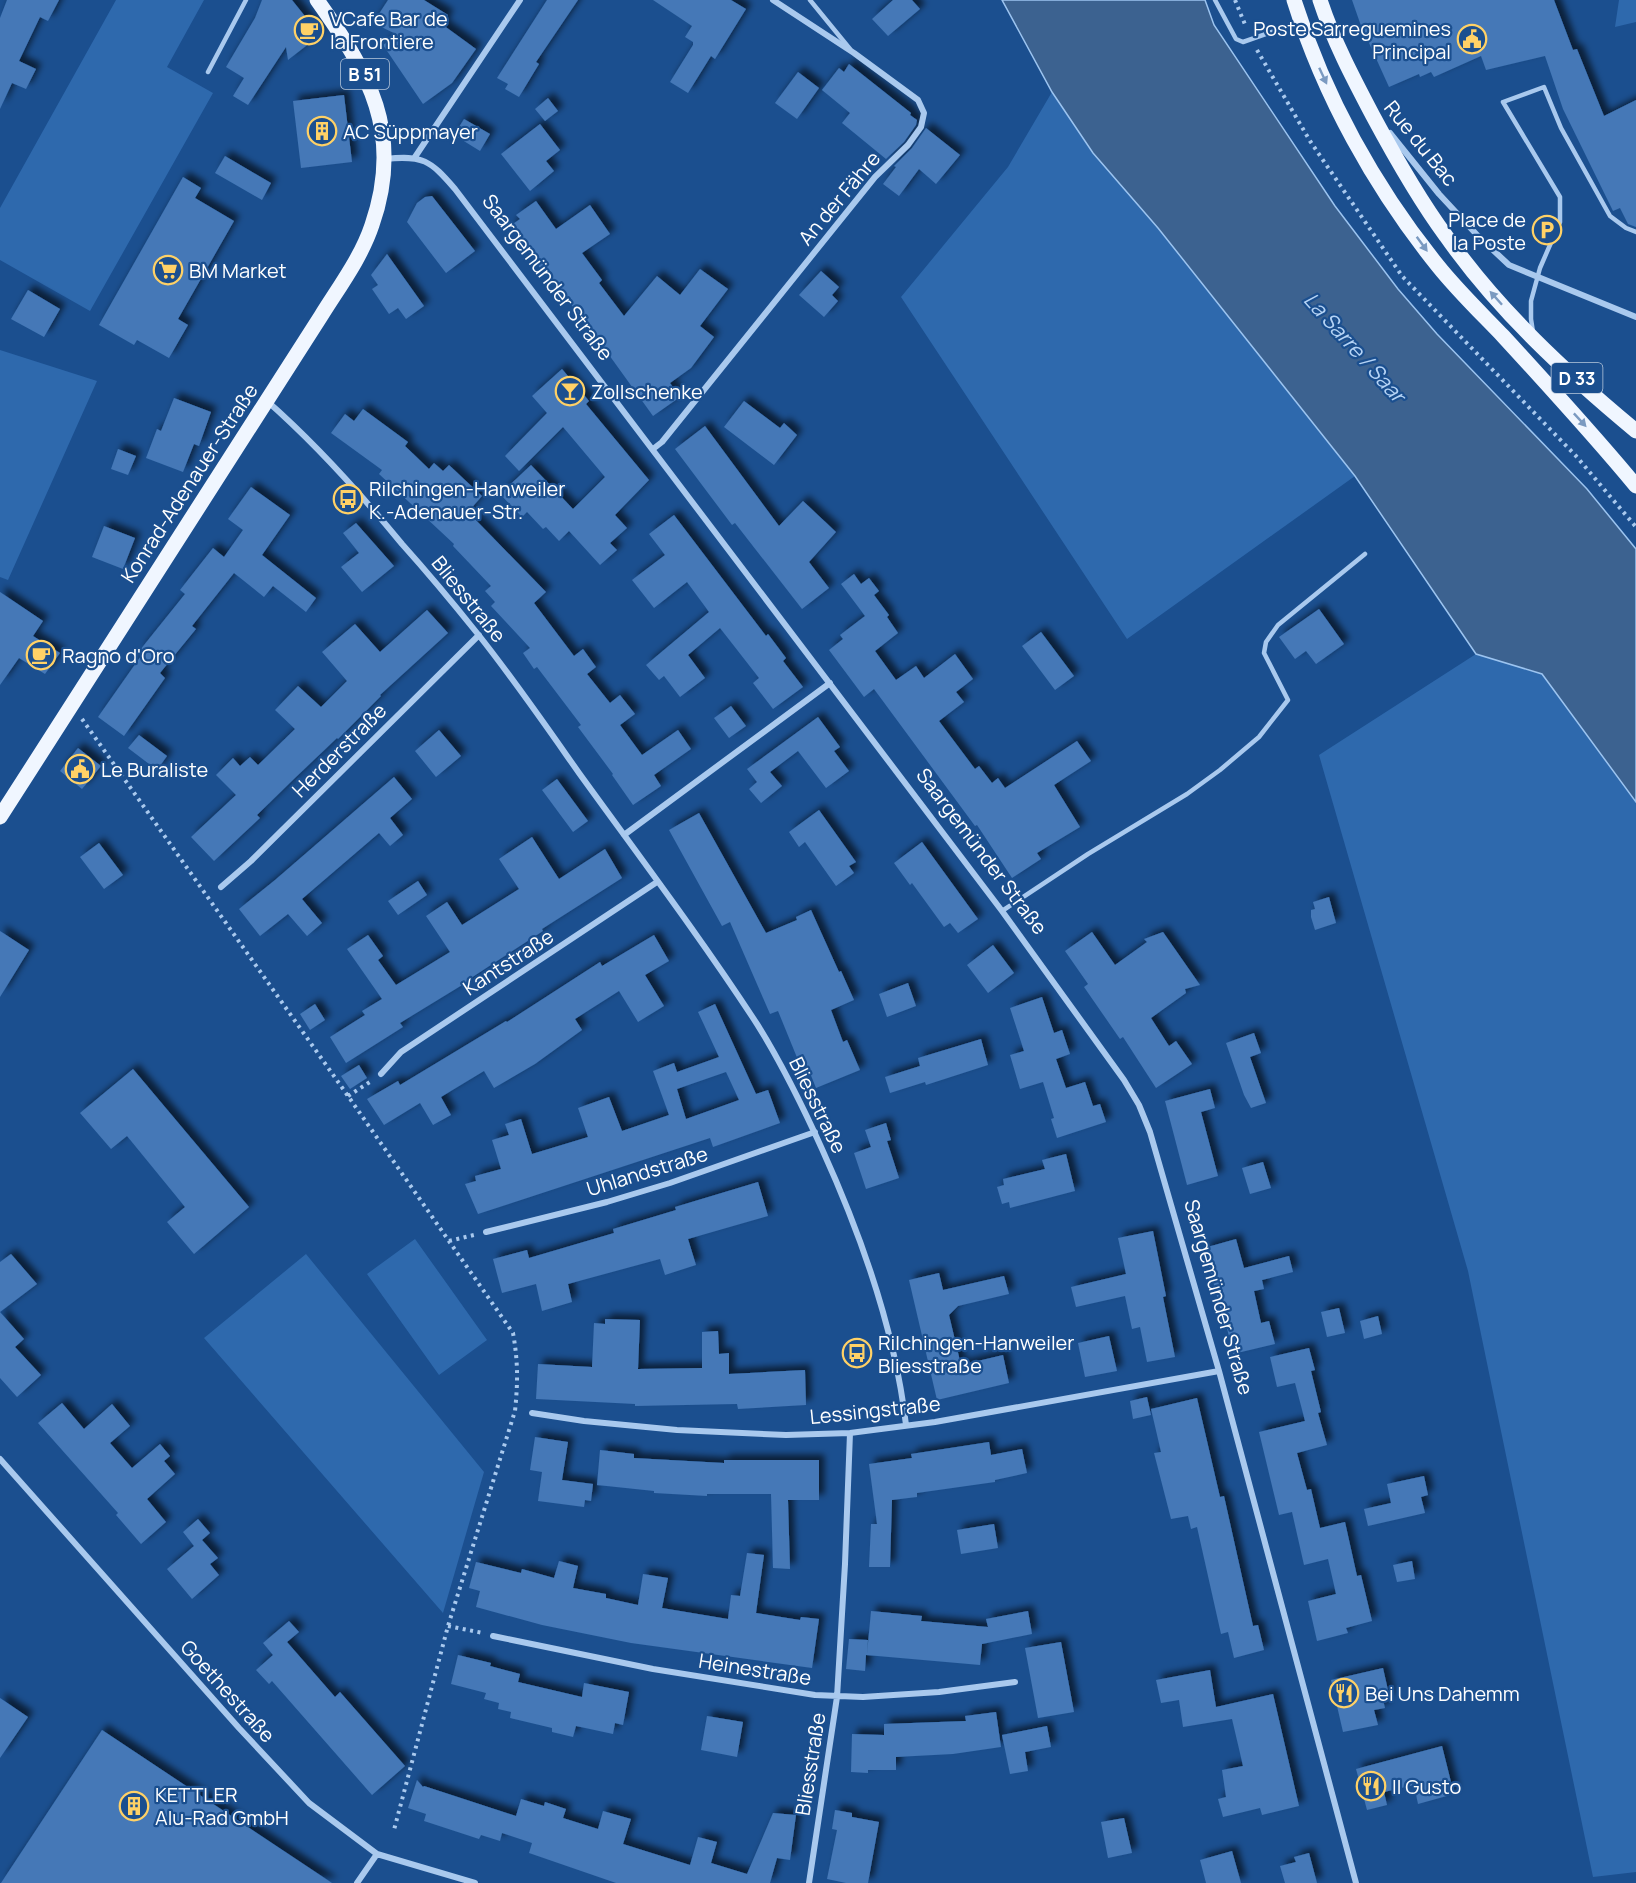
<svg xmlns="http://www.w3.org/2000/svg" width="1636" height="1883" viewBox="0 0 1636 1883" font-family="Manrope,sans-serif">
<defs>
<filter id="shadow"><feDropShadow dx="5.5" dy="-5.5" stdDeviation="3" flood-color="#0009"/></filter>
</defs>
<rect width="100%" height="100%" fill="#1b4f8f"/>
<path fill="#2e69ad" d="M116 0H204L167 67 213 93 90 311 0 260V208Z
M1619 0H1636V22L1615 27Z
M1052 92 1093 153 1158 228 1355 476 1127 639 901 297 1008 167Z
M0 350 97 381 8 580 0 577Z
M1476 654 1542 673 1636 802V1872L1593 1877 1468 1271 1319 755Z
M415 1239 487 1340 439 1375 367 1274Z
M306 1254 484 1472 443 1613 204 1338Z"/>
<path fill="#3c6290" stroke="#9cc4f0" stroke-width="1.5" d="M1002 0H1205L1214 25 1335 206 1398 289 1437 334 1587 489 1636 549V802L1542 674 1476 654 1355 476 1158 228 1093 153 1052 92Z"/>
<path fill="#4478b7" fill-rule="evenodd" filter="url(#shadow)" d="M7 0H59L48 21 40 17 19 61 36 69 26 89 12 83 0 109V18Z
M262 0H292L320 35 288 60 286 47 248 105 233 96 244 78 226 67 255 18Z
M388 0H424L448 15 443 25 476 49 452 83 423 104 383 45 398 35 373 23Z
M547 0H578L536 62 539 64 519 97 505 89 508 84 497 78Z
M653 0H731L746 9 715 59 711 56 688 93 670 82 693 45V42L685 37 692 26Z
M893 0H912L920 9 888 36 872 19Z
M1352 0H1554L1573 50 1577 49 1604 116 1636 100V227L1628 224 1620 208 1613 211 1563 109 1545 56 1486 70 1481 56 1434 77 1431 72 1420 77 1419 74 1389 87 1360 23Z
M849 64 911 113 910 115 917 120 916 125 904 142 886 159 842 123 850 113 822 90 839 68 844 72Z
M798 72 819 88 797 119 775 103Z
M344 95 352 162 301 168 293 101Z
M548 98 558 111 545 121 535 109Z
M464 119 490 134 480 151 454 135Z
M540 124 560 150 546 161 554 171 530 191 501 154Z
M926 128 960 155 936 184 919 169 899 196 883 184 896 167 894 166 912 148Z
M225 156 271 183 262 200 215 173Z
M183 177 201 188 195 198 234 221 178 319 188 325 169 358 137 340 134 345 99 325Z
M432 196 475 251 446 273 407 222 417 203 425 197Z
M536 201 556 229 590 205 610 234 582 253 602 280 599 283 624 316 657 276 680 295 700 269 728 289 700 326 714 337 691 368 670 383 680 397 653 416 599 341 547 273 545 275 510 226 520 219 516 215Z
M387 254 424 306 406 319 398 308 389 314 372 289 378 285 371 275Z
M821 271 839 287 832 295 838 301 824 317 799 295Z
M28 290 60 309 44 337 11 319Z
M562 369 589 401 586 404 649 480 615 515 627 528 610 543 617 550 600 565 569 531 559 541 546 527 543 529 527 512 522 517 500 494 531 465 573 509 605 477 563 427 519 471 505 456 547 413 532 396Z
M174 398 211 412 199 446 194 444 183 472 146 458 157 429 161 431Z
M744 401 780 428 784 423 797 435 774 465 724 427Z
M363 409 408 442 405 446 429 469 434 463 443 471 449 465 482 496 468 512 546 592 534 603 574 656 583 649 596 667 587 674 610 703 620 695 635 714 620 725 642 755 678 730 691 749 654 775 661 786 633 805 612 775 613 774 578 727 581 725 537 667 534 669 523 653 530 648 491 606 495 602 485 591 491 586 453 546 454 544 379 474 382 470 331 433 345 414 354 421Z
M705 426 779 526 803 501 836 532 809 562 829 588 802 609 735 523 732 525 675 449Z
M118 449 136 456 128 475 111 469Z
M251 487 290 515 262 555 316 598 306 612 273 586 264 597 234 573 192 626 196 629 160 673 165 678 124 736 98 717 143 653 140 650 185 594 180 590 213 548 224 557 243 530 228 519Z
M674 515 766 636 768 634 786 658 783 661 803 687 773 709 753 683 759 678 720 628 688 655 705 678 680 697 664 676 659 680 646 665 709 612 687 582 654 608 632 580 665 555 649 534Z
M356 523 394 566 362 592 341 567 359 553 343 533Z
M104 526 135 538 123 569 92 557Z
M854 574 861 584 869 578 879 591 874 595 889 615 887 617 898 633 875 651 896 680 916 666 924 678 955 654 973 679 956 692 964 702 939 721 975 769 979 766 992 783 998 778 1005 788 1077 741 1091 761 1054 785 1080 827 1037 853 1041 859 1012 878 977 825 975 826 874 689 864 697 829 650 843 639 840 635 865 616 841 584Z
M0 592 43 621 33 636 60 653 45 674 19 658 0 685Z
M1319 609 1344 644 1316 664 1306 651 1295 659 1279 637Z
M427 610 448 633 380 695 381 696 338 739 337 738 296 777 257 815 260 818 214 861 191 837 236 795 216 775 233 758 240 766 250 757 258 765 295 729 275 710 298 686 321 707 347 681 322 652 355 624 380 652Z
M1041 632 1074 676 1055 690 1022 646Z
M731 706 746 726 729 738 714 718Z
M818 717 840 747 834 751 849 771 826 788 798 751 770 772 782 786 761 803 749 789 757 782 747 769Z
M439 730 461 756 436 777 415 751Z
M139 735 167 756 157 770 128 748Z
M78 748 101 766 82 789 60 771Z
M394 777 412 799 390 818 403 835 390 846 379 833 302 899 322 923 307 936 288 914 260 936 239 909 275 880Z
M557 779 588 821 573 832 542 790Z
M819 810 856 862 849 866 854 873 836 886 805 842 799 847 789 832Z
M699 813 766 933 797 920 796 917 811 910 839 972 841 971 854 1000 831 1010 843 1042 847 1040 860 1070 816 1088 804 1058 798 1060 778 1011 770 1014 730 922 722 926 669 830Z
M532 837 559 879 605 849 622 878 542 929 543 931 471 978 472 979 400 1023 403 1027 346 1063 330 1037 365 1015 362 1011 382 999 347 949 368 935 383 956 378 960 396 985 450 952 426 916 447 902 462 925 519 889 499 859Z
M922 842 978 919 958 933 950 923 944 927 912 883 910 885 894 863Z
M99 843 123 875 104 889 80 857Z
M418 881 427 895 398 915 388 901Z
M1329 897 1336 923 1315 930 1311 917V910L1315 909 1313 902Z
M0 931 29 950 0 997Z
M1092 932 1115 965 1147 942 1144 939 1163 932 1200 985 1185 989 1186 993 1151 1018 1169 1046 1176 1041 1192 1064 1156 1088 1123 1037 1120 1039 1084 987 1088 984 1065 951Z
M654 935 669 961 645 975 664 1006 638 1022 619 991 575 1019 582 1030 535 1064 494 1088 484 1071 441 1097 451 1115 433 1125 420 1103 384 1125 367 1099 398 1081 400 1085 506 1021 507 1022 600 962 602 966Z
M993 945 1014 973 988 993 967 965Z
M908 983 916 1006 887 1017 879 994Z
M1042 997 1054 1033 1062 1030 1070 1054 1056 1059 1066 1088 1085 1082 1093 1106 1100 1104 1106 1122 1057 1138 1051 1119 1054 1118 1043 1082 1020 1089 1010 1055 1024 1051 1010 1008Z
M315 1004 325 1020 310 1030 300 1014Z
M715 1004 756 1094 768 1090 780 1123 713 1147 710 1138 478 1214 465 1184 476 1181 475 1176 501 1169 492 1140 509 1135 505 1124 521 1119 532 1154 588 1137 578 1108 609 1097 622 1131 669 1115 653 1071 674 1063 677 1072 719 1057 698 1012ZM726 1072 739 1100 686 1119 677 1089Z
M1254 1033 1261 1053 1250 1057 1266 1103 1251 1108 1244 1095 1226 1043Z
M981 1039 988 1065 926 1085 925 1082 890 1093 885 1077 920 1066 918 1058Z
M359 1065 367 1078 350 1089 341 1076Z
M133 1069 249 1207 194 1254 167 1222 185 1207 127 1136 111 1149 80 1113Z
M1210 1089 1215 1108 1201 1112 1218 1176 1187 1185 1165 1101Z
M886 1123 891 1140 887 1141 899 1178 866 1189 854 1153 871 1147 865 1130Z
M1066 1154 1075 1191 1010 1208 1009 1202 1002 1204 997 1187 1004 1185 1003 1179 1045 1169 1042 1160Z
M1263 1162 1271 1188 1250 1194 1242 1168Z
M758 1182 768 1216 688 1239 696 1265 665 1275 660 1259 568 1284 572 1302 542 1311 536 1284 502 1293 493 1259 527 1250 529 1258 614 1233 613 1229 676 1210 675 1207Z
M1153 1231 1166 1296 1163 1297 1175 1357 1147 1362 1140 1327 1132 1329 1125 1296 1076 1307 1071 1287 1126 1274 1118 1238Z
M1236 1239 1244 1268 1289 1256 1293 1272 1262 1280 1264 1289 1254 1291 1261 1323 1269 1321 1275 1344 1233 1354 1223 1311H1221L1204 1248Z
M11 1254 37 1284 0 1312V1262Z
M939 1273 943 1290 1004 1276 1009 1294 958 1306 949 1315 961 1365 1003 1355 1009 1383 937 1400 909 1280Z
M1339 1308 1345 1333 1327 1337 1321 1312Z
M0 1312 24 1339 15 1347 41 1375 17 1397 0 1378Z
M1378 1316 1382 1334 1364 1339 1360 1321Z
M605 1319 640 1320 638 1369 702 1368V1332L718 1331 719 1354 729 1353V1374L805 1370 806 1405 738 1409 737 1404 635 1406V1404L536 1399 538 1364 592 1367 594 1323 605 1324Z
M1109 1336 1117 1371 1085 1377 1078 1343Z
M1309 1348 1315 1370 1311 1371 1321 1412 1318 1413 1327 1445 1297 1453 1307 1490 1311 1489 1320 1528 1345 1522 1357 1576 1361 1575 1372 1621 1346 1628 1348 1633 1317 1641 1308 1601 1336 1594 1328 1559 1304 1565 1292 1512 1279 1515 1259 1432 1305 1421 1295 1383 1277 1387 1270 1357Z
M1147 1397 1151 1415 1133 1419 1130 1401Z
M1197 1398 1220 1497 1224 1496 1253 1626 1258 1625 1264 1650 1234 1658 1228 1632 1221 1634 1197 1527 1191 1529 1188 1516 1171 1519 1154 1453 1161 1452 1151 1409Z
M62 1403 84 1429 112 1404 130 1426 110 1443 132 1468 160 1444 170 1456 164 1461 175 1474 147 1499 166 1522 141 1544 116 1515 118 1513 38 1423Z
M535 1437 568 1442 562 1480 593 1484 591 1501 585 1500 584 1507 538 1501 542 1472 530 1470Z
M989 1442 991 1455 1022 1449 1027 1473 995 1480V1482L917 1493V1497L892 1500 890 1567H869L871 1524H877L869 1464 912 1458 911 1454Z
M600 1450 634 1454V1458L724 1463V1460H819V1500H788L790 1569 773 1568 771 1494H707V1496L654 1493V1491L597 1485Z
M1424 1476 1428 1495 1421 1497 1425 1513 1368 1526 1364 1509 1391 1503 1387 1484Z
M198 1519 210 1533 202 1540 218 1558 210 1564 219 1575 192 1599 167 1569 194 1546 183 1532Z
M994 1524 998 1548 961 1554 957 1530Z
M747 1553 764 1555 756 1613 800 1620 801 1617 819 1619 812 1668 631 1643 542 1625 476 1607 480 1591 469 1588 476 1562 521 1573 522 1569 554 1578 559 1561 578 1566 573 1588 606 1594V1598L638 1605 643 1574 668 1578 662 1608 728 1619 731 1595 740 1596Z
M1412 1561 1415 1579 1397 1582 1393 1565Z
M871 1611 922 1616 921 1621 988 1627 986 1619 1028 1611 1032 1634 982 1644 980 1665 866 1655 865 1671 846 1669 849 1639 868 1640 867 1654Z
M289 1621 299 1632 287 1642 335 1697 340 1692 405 1766 372 1795 272 1681 269 1684 256 1670 273 1655 263 1643Z
M1061 1642 1074 1712 1038 1718 1025 1648Z
M458 1655 491 1663 490 1666 520 1674 518 1682 582 1697 584 1683 629 1692 623 1725 615 1723 613 1734 576 1726 573 1737 552 1732V1728L510 1718 511 1712 498 1709 499 1703 484 1699 486 1693 451 1684Z
M1383 1668 1390 1699 1383 1700 1385 1708 1374 1710 1378 1725 1343 1732 1331 1680Z
M1210 1670 1216 1707 1273 1694 1299 1806 1262 1815 1260 1808 1223 1817 1218 1799 1226 1797 1222 1770 1243 1766 1232 1719 1183 1727 1179 1700 1161 1703 1156 1680Z
M0 1698 28 1717 0 1758Z
M996 1712 1001 1747 953 1754 896 1757V1770H868V1773L851 1772 852 1734 884 1735V1724L966 1721 965 1716Z
M707 1716 743 1722 737 1757 701 1750Z
M1047 1726 1051 1747 1025 1752 1028 1771 1010 1774 1002 1735Z
M102 1730 332 1883H1Z
M1442 1746 1454 1794 1418 1804 1414 1785 1384 1792 1387 1805 1367 1810 1356 1769Z
M417 1780 423 1787 424 1786 516 1816 521 1799 544 1806 545 1802 566 1809 563 1818 598 1829 603 1811 631 1819 623 1844 690 1865 698 1837 717 1842 711 1863 747 1874 773 1813 796 1815 790 1860 777 1858 770 1883H616L529 1853 532 1843 502 1833 500 1841 481 1835 479 1839 424 1821 426 1814 408 1808Z
M835 1810 852 1813V1817L879 1822 868 1883H846L827 1879 837 1830 832 1829Z
M1124 1818 1132 1853 1108 1858 1101 1822Z
M1232 1851 1241 1883H1206L1200 1860Z
M1309 1853 1317 1883H1285L1280 1866 1296 1862 1294 1857Z"/>
<g fill="none" stroke-linecap="round" stroke-linejoin="round">
<path stroke="#a9c9ee" stroke-width="4" stroke-dasharray="3 4.5" stroke-linecap="butt" d="M1235 0 1246 27
M1257 50 1310 141 1402 276 1576 456 1636 527
M82 719 348 1096 513 1333C518 1361 518 1382 515 1411L448 1626 394 1830
M348 1096 373 1080
M449 1241 474 1235
M448 1626 483 1633"/>
<path stroke="#a9c9ee" stroke-width="4.5" d="M810 0 850 49
M1215 0 1236 39 1243 42 1298 23
M208 72 246 0
M1533 332 1531 319V301L1540 268 1560 222V197L1503 102 1544 87 1561 128 1610 216 1626 228 1636 232
M1002 911 1088 854 1187 794 1220 770 1259 737 1288 700 1264 653 1266 642 1278 625 1365 554"/>
<path stroke="#a9c9ee" stroke-width="6" d="M1390 133 1439 194 1478 236 1509 265 1636 317
M415 157 520 0
M385 159C423 155 430 160 455 189L1002 911 1124 1080 1139 1105 1150 1132 1219 1371 1356 1883
M267 401C317 445 360 493 402 544 428 573 453 603 477 633 513 678 546 726 579 773 639 856 701 938 757 1024 782 1064 803 1107 822 1149 862 1237 895 1330 906 1425
M653 449 662 442 875 177 908 145 921 127 924 113 918 100 854 53 773 0
M624 835 830 683
M221 887 251 861 479 635
M381 1074 401 1052 657 882
M486 1232 607 1202 670 1183 815 1132
M532 1413 584 1421 677 1430 786 1435 850 1433 935 1422 1219 1371
M0 1459 239 1728 309 1803 377 1854 475 1883
M493 1636 653 1669 815 1695 863 1697 939 1692 1015 1682
M357 1883 377 1854
M809 1883 837 1697 845 1564 850 1433"/>
<path stroke="#f0f6ff" stroke-width="15" d="M1294 0C1324 96 1375 188 1438 266 1458 291 1481 313 1503 336 1548 385 1593 434 1636 486
M1320 0C1333 40 1353 78 1373 116 1395 157 1418 198 1446 236 1498 310 1566 373 1636 431
M0 817 321 316C339 287 361 258 372 225 404 133 369 73 317 0"/>
</g>
<defs><path id="oneway-solid" d="M-6-.8H1V-3.2L6.5 0L1 3.2V.8H-6Z" transform="scale(1.5)"/></defs>
<g fill="#7b9ac1">
<use href="#oneway-solid" transform="translate(1323 76) rotate(65)"/>
<use href="#oneway-solid" transform="translate(1422 244) rotate(54)"/>
<use href="#oneway-solid" transform="translate(1496 298) rotate(-132)"/>
<use href="#oneway-solid" transform="translate(1580 420) rotate(47)"/>
</g>
<defs>
<g id="cafe-ring" transform="scale(1.5)"><circle r="9.5" fill="#1b4f8f" stroke="#ffd166" stroke-width="1.5"/><path d="M-5.5-4.5H6V0H3Q3 3.5 0 3.5H-2.5Q-5.5 3.5-5.5 0ZM3-3.2v2h1.7v-2ZM-6 4.5H4V6H-6Z" fill="#ffd166"/></g>
<g id="civic-ring" transform="scale(1.5)"><circle r="9.5" fill="#1b4f8f" stroke="#ffd166" stroke-width="1.5"/><path d="M-.6-6.5H3V-4.5H.6V-3L4-1V1h2V6H-6V1h2V-1L-.6-3ZM-1.2 2.5V6h2.4V2.5Z" fill="#ffd166"/></g>
<g id="building-ring" transform="scale(1.5)"><circle r="9.5" fill="#1b4f8f" stroke="#ffd166" stroke-width="1.5"/><path d="M-4-6H4V6H1V3H-1V6H-4ZM-2.5-4.3h1.7v1.8h-1.7ZM.8-4.3h1.7v1.8H.8ZM-2.5-1h1.7V.8h-1.7ZM.8-1h1.7V.8H.8Z" fill="#ffd166"/></g>
<g id="parking-ring" transform="scale(1.5)"><circle r="9.5" fill="#1b4f8f" stroke="#ffd166" stroke-width="1.5"/><path d="M-3.5-5.5H1a3.5 3.5 0 0 1 0 7H-1V5.5H-3.5ZM-1-3.4V-.6H.8a1.4 1.4 0 0 0 0-2.8Z" fill="#ffd166"/></g>
<g id="supermarket-ring" transform="scale(1.5)"><circle r="9.5" fill="#1b4f8f" stroke="#ffd166" stroke-width="1.5"/><path d="M-6-5.5h2.5l.6 2H6L4.5 2H-2.5L-4.4-4H-6ZM-1.5 3.2a1.3 1.3 0 1 0 .1 0ZM3 3.2a1.3 1.3 0 1 0 .1 0Z" fill="#ffd166"/></g>
<g id="bar-ring" transform="scale(1.5)"><circle r="9.5" fill="#1b4f8f" stroke="#ffd166" stroke-width="1.5"/><path d="M-6-5H6L.8 .8V4.5H3.5V6h-7V4.5H-.8V.8Z" fill="#ffd166"/></g>
<g id="bus-ring" transform="scale(1.5)"><circle r="9.5" fill="#1b4f8f" stroke="#ffd166" stroke-width="1.5"/><path d="M-5-6H5V4H4V6H2V4H-2V6H-4V4H-5ZM-3.5-4V0h7V-4ZM-3.5 1.2v1.5H-2V1.2ZM2 1.2v1.5H3.5V1.2Z" fill="#ffd166"/></g>
<g id="restaurant-ring" transform="scale(1.5)"><circle r="9.5" fill="#1b4f8f" stroke="#ffd166" stroke-width="1.5"/><path d="M-5-6h1v4h1v-4h1v4h1v-4h1v5L-1.5 .5V6h-2V.5L-5-1ZM5-6V6H3V1.5H1.5Q1.5-4 5-6Z" fill="#ffd166"/></g>
</defs>
<g fill-rule="evenodd">
<use href="#cafe-ring" x="309" y="30"/>
<use href="#civic-ring" x="1472" y="39"/>
<use href="#building-ring" x="322" y="131"/>
<use href="#parking-ring" x="1547" y="230"/>
<use href="#supermarket-ring" x="168" y="270"/>
<use href="#bar-ring" x="570" y="391"/>
<use href="#bus-ring" x="348" y="499"/>
<use href="#cafe-ring" x="41" y="655"/>
<use href="#civic-ring" x="80" y="769"/>
<use href="#bus-ring" x="857" y="1353"/>
<use href="#restaurant-ring" x="1344" y="1693"/>
<use href="#restaurant-ring" x="1371" y="1786"/>
<use href="#building-ring" x="134" y="1806"/>
</g>
<g text-anchor="middle" dominant-baseline="central" stroke-width="4.5" stroke-linejoin="round" paint-order="stroke">
<g fill="#1b4f8f" stroke="#bbcadd" stroke-width="1.5">
<rect x="341" y="59" width="48" height="30" rx="4.5"/>
<rect x="1551.5" y="363" width="51" height="30" rx="4.5"/>
</g>
<g font-size="18" font-weight="bold" fill="#fff">
<text x="365" y="74">B 51</text>
<text x="1577" y="378">D 33</text>
</g>
<g font-size="20" fill="#fff" stroke="#1b4f8f" text-anchor="start">
<text x="330" y="18">VCafe Bar de<tspan x="330" dy="23">la Frontiere</tspan></text>
<text x="1451" y="28" text-anchor="end">Poste Sarreguemines<tspan x="1451" dy="23">Principal</tspan></text>
<text x="343" y="131">AC Süppmayer</text>
<text x="1526" y="219" text-anchor="end">Place de<tspan x="1526" dy="23">la Poste</tspan></text>
<text x="189" y="270">BM Market</text>
<text x="591" y="391">Zollschenke</text>
<text x="369" y="488">Rilchingen-Hanweiler<tspan x="369" dy="23">K.-Adenauer-Str.</tspan></text>
<text x="62" y="655">Ragno d'Oro</text>
<text x="101" y="769">Le Buraliste</text>
<text x="878" y="1342">Rilchingen-Hanweiler<tspan x="878" dy="23">Bliesstraße</tspan></text>
<text x="1365" y="1693">Bei Uns Dahemm</text>
<text x="1392" y="1786">Il Gusto</text>
<text x="155" y="1794">KETTLER<tspan x="155" dy="23">Alu-Rad GmbH</tspan></text>
</g>
<g font-size="20" fill="#fff" stroke="#1b4f8f">
<text transform="translate(1421 143) rotate(51)">Rue du Bac</text>
<text transform="translate(839 198) rotate(-50)">An der Fähre</text>
<text transform="translate(548 277) rotate(53)">Saargemünder Straße</text>
<text transform="translate(189 483) rotate(-57)">Konrad-Adenauer-Straße</text>
<text transform="translate(469 599) rotate(51)">Bliesstraße</text>
<text transform="translate(339 750) rotate(-45)">Herderstraße</text>
<text transform="translate(982 851) rotate(53)">Saargemünder Straße</text>
<text transform="translate(508 962) rotate(-33)">Kantstraße</text>
<text transform="translate(818 1105) rotate(64)">Bliesstraße</text>
<text transform="translate(647 1171) rotate(-17)">Uhlandstraße</text>
<text transform="translate(1219 1297) rotate(74)">Saargemünder Straße</text>
<text transform="translate(875 1410) rotate(-6)">Lessingstraße</text>
<text transform="translate(755 1669) rotate(9)">Heinestraße</text>
<text transform="translate(228 1691) rotate(48)">Goethestraße</text>
<text transform="translate(810 1764) rotate(-81)">Bliesstraße</text>
</g>
<g font-size="21" font-style="italic" fill="#b5d3f5" stroke="#1b4f8f">
<text transform="translate(1355 347) rotate(48)">La Sarre / Saar</text>
</g>
</g>
</svg>
